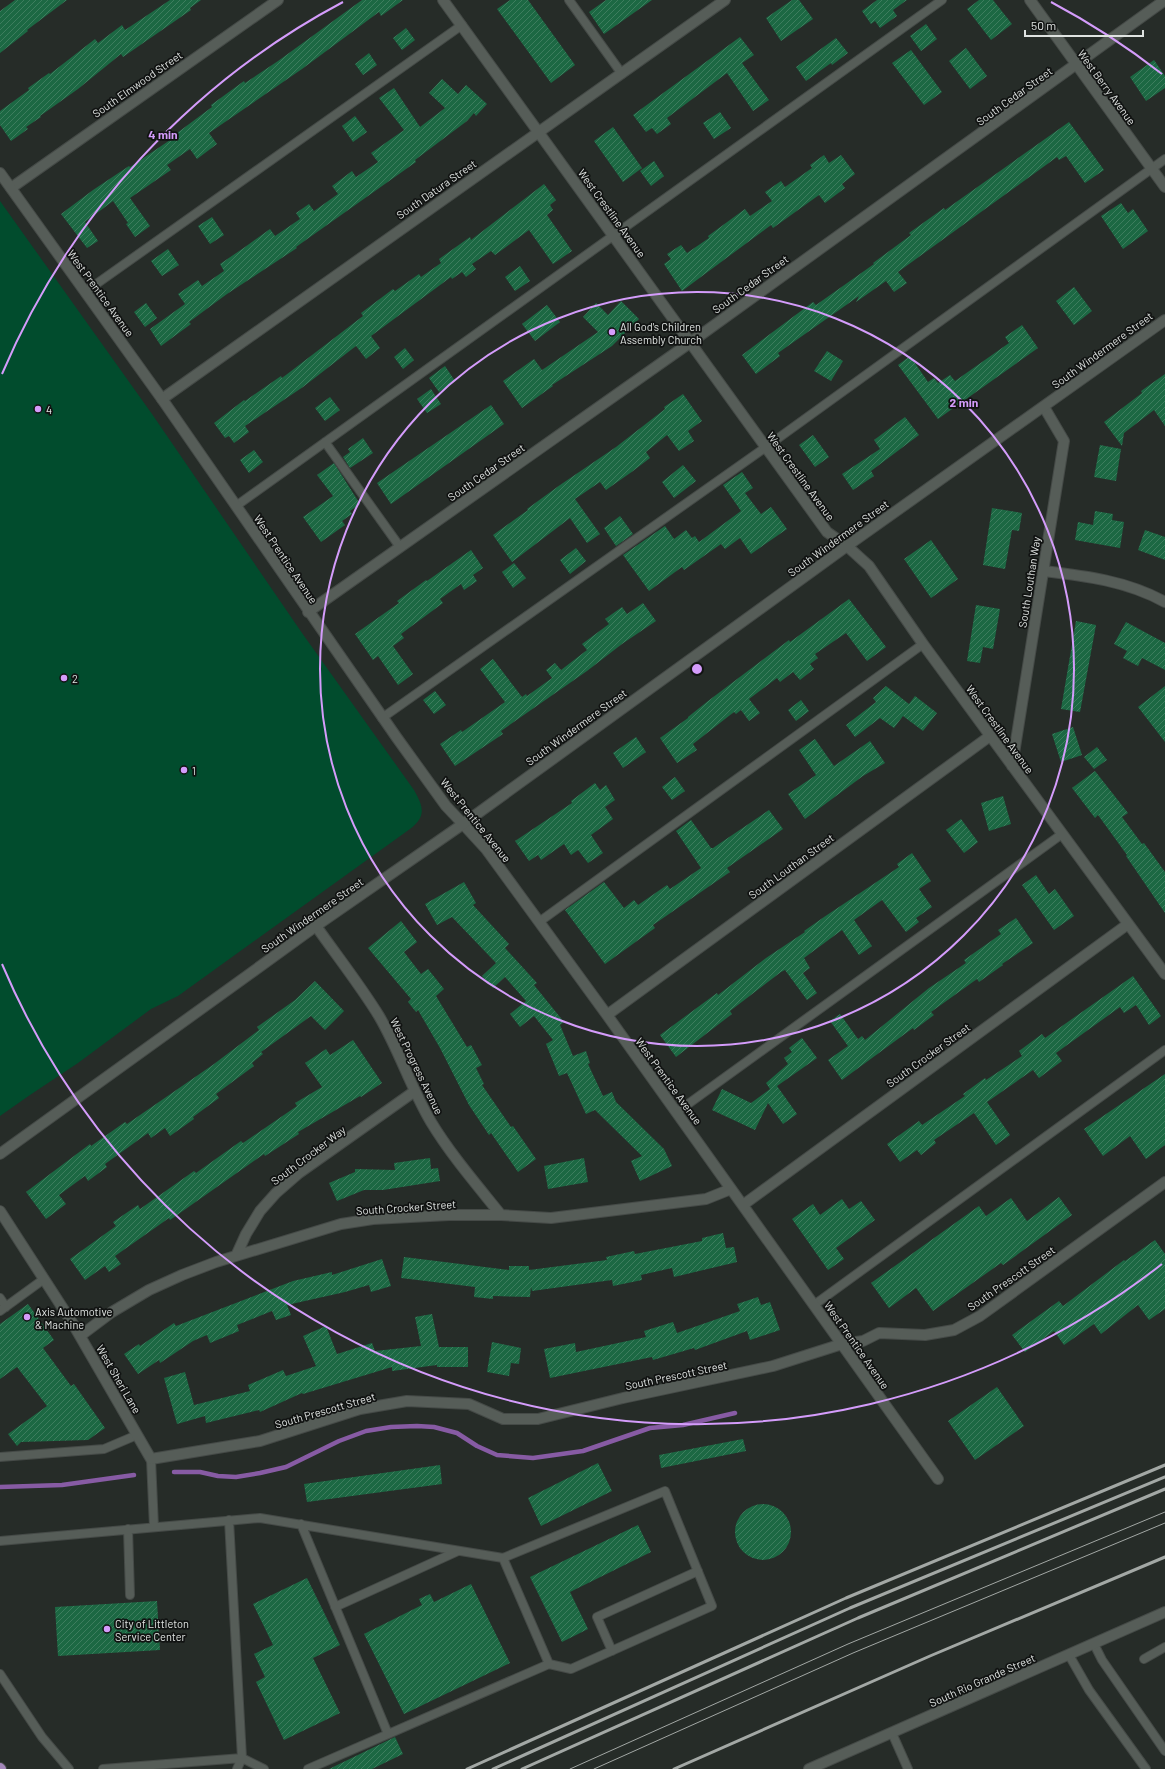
<svg xmlns="http://www.w3.org/2000/svg" width="1165" height="1769" viewBox="0 0 1165 1769" font-family="Barlow,sans-serif">
<defs>
<pattern id="building-hatch" width="6" height="6" patternUnits="userSpaceOnUse"><rect width="6" height="6" fill="#1c6843"/><path d="M-1 1l2-2M0 6l6-6M5 7l2-2" fill="none" stroke="#3d7d5e"/></pattern>
</defs>
<rect width="100%" height="100%" fill="#262c28"/>
<path fill="#014c2d" d="M0 201 152 414 302 633 414 790C423 806 427 816 410 829L178 996 151 1009 78 1063 30 1095 0 1116Z"/>
<g fill="none" stroke-linecap="round" stroke-linejoin="round">
<path stroke="#875ba4" stroke-width="4.5" d="M174 1472H200L218 1476 236 1477 260 1473 286 1467 339 1441 366 1431 391 1427 417 1426 434 1427 457 1433 477 1446 497 1455 533 1458 583 1451 650 1428 683 1425 735 1413
M0 1487 62 1485 134 1475"/>
</g>
<path fill="url(#building-hatch)" d="M15 0H67L27 30 28 31 0 53V11Z
M170 0H201L190 8 191 10 123 57 121 54 78 89 40 116 41 117 26 127 28 129 11 141 0 125V111L29 90 28 88 49 73 50 74 95 39 98 43 122 25 125 30Z
M362 0H403L381 16 379 12 302 69 209 133 217 144 197 159 190 149 167 165 171 170 130 198 150 226 135 237 126 224 128 223 113 201 85 222 98 241 87 248 61 214 93 190 129 166 130 167 179 134 177 133 212 107 211 105 244 81 245 83 278 61Z
M510 0H528L575 65 551 83 497 9Z
M606 0H652L604 34 589 12Z
M792 0H799L813 19 781 41 766 18Z
M877 0H907L893 10 897 16 880 28 875 21 871 24 862 11Z
M979 0H993L1012 24 991 40 967 9Z
M926 24 937 39 921 51 910 36Z
M406 28 415 40 402 50 393 38Z
M740 37 754 55 742 63 769 100 753 111 727 73 667 118 671 124 657 134 652 128 646 132 633 115Z
M836 38 848 53 832 65 831 63 806 81 796 67Z
M966 48 987 76 970 89 949 61Z
M911 50 942 92 924 105 892 63Z
M369 53 377 65 363 75 355 64Z
M1154 60 1165 76V88L1146 101 1130 77Z
M442 79 458 94 466 85 487 104 476 116 474 113 467 121 415 160 416 162 296 247 297 248 227 294 189 322 191 324 161 346 150 329 185 304 178 294 198 280 202 286 224 271 220 264 245 247 270 229 275 236 300 219 296 213 309 204 314 211 338 194 332 186 352 171 356 177 378 162 371 153 404 130 379 98 394 88 420 127 445 108 429 93Z
M720 112 731 128 714 139 703 123Z
M355 116 367 132 353 142 342 126Z
M1069 122 1104 170 1085 183 1066 156 1059 160 1057 157 898 272 907 283 894 292 886 281 856 302 859 296 778 353 780 356 756 374 742 355 813 302 816 305 874 264 873 263 911 235 909 233 944 208 945 210Z
M613 127 642 168 623 182 594 141Z
M824 155 829 163 841 155 855 174 842 184 845 188 825 203 819 195 773 228 771 225 682 291 664 264 671 259 667 254 681 245 687 253 709 238 708 236 745 209 750 216 772 201 765 192 781 181 785 187 812 168 810 165Z
M654 161 664 176 651 186 640 171Z
M544 184 556 200 550 205 553 210 547 215 572 251 553 264 529 230 495 255 491 251 472 264 476 269 466 277 462 272 452 279 451 277 371 336 380 348 366 359 356 346 303 387 245 426 249 432 234 443 229 436 225 438 214 423 244 400 245 401 281 376 282 378 363 316 361 313 393 289 395 291 419 274 421 277 441 263 439 259 470 237 471 240Z
M1121 203 1128 213 1133 209 1148 231 1123 249 1101 216Z
M212 217 224 235 210 244 198 226Z
M168 249 179 265 162 276 151 261Z
M520 266 530 281 515 291 505 277Z
M1074 287 1092 311 1074 325 1056 301Z
M621 301 639 319 612 346 552 385 553 386 522 408 503 381 534 359 542 370 598 332 583 317 596 303 608 315Z
M146 303 157 318 145 327 134 312Z
M547 305 560 322 535 341 522 324Z
M1022 325 1038 348 938 419 898 365 910 356 928 382 934 378 938 383 950 375 955 381 1009 343 1005 337Z
M405 348 414 360 403 369 394 357Z
M827 351 843 361 831 381 814 371Z
M445 366 455 381 439 392 429 378Z
M1165 374V426L1154 410 1124 433 1122 446 1104 422 1142 393 1141 391Z
M431 389 441 404 427 413 417 399Z
M683 394 702 421 688 431 694 441 679 451 667 435 646 452 650 458 633 471 606 490 600 482 575 499 600 534 587 543 570 518 512 562 493 535 528 510 527 509 560 485 616 447 665 409 664 407Z
M330 397 340 410 325 421 315 408Z
M491 405 504 424 391 504 377 483Z
M905 417 919 435 871 471 874 476 853 490 842 474 880 449 874 440Z
M813 435 829 457 815 467 799 445Z
M363 438 373 453 350 468 343 457 350 452 348 449Z
M1100 445 1121 449 1116 481 1094 477Z
M254 450 263 462 249 473 240 460Z
M334 463 360 504 350 511 352 514 342 521 345 525 321 542 303 517 333 496 317 475Z
M683 465 696 481 674 498 662 482Z
M742 472 753 488 745 493 761 514 771 507 787 529 751 554 740 538 725 549 721 544 684 570 682 567 649 591 623 555 665 526 674 539 686 530 692 538 695 536 699 542 741 511 723 485Z
M992 508 1022 513 1019 531 1012 530 1005 569 983 565Z
M1095 511 1113 514 1112 520 1124 522 1120 548 1075 540 1078 522 1093 525Z
M620 516 633 534 616 546 604 528Z
M1145 530 1165 537V560L1138 550Z
M931 540 958 579 931 598 904 559Z
M576 548 586 561 570 574 560 560Z
M471 550 483 568 473 575 477 581 464 590 461 584 440 599 443 603 401 634 404 638 393 646 413 674 398 685 378 656 373 660 355 634 399 603 397 601 426 580 427 581Z
M514 563 526 578 513 588 502 572Z
M849 599 886 647 867 661 846 633 815 654 818 658 810 664 814 669 800 680 793 672 780 682 777 678 749 699 760 713 749 721 741 710 736 714 734 712 693 744 697 750 677 763 660 738 688 718V717L708 701 789 640 790 642Z
M643 603 656 621 622 644 587 671 501 731 503 734 455 766 440 744 461 730 462 732 505 702 480 669 493 659 522 697 526 694 527 696 552 678 546 670 555 663 561 670 587 650 582 644 609 624 605 619 622 607 627 614Z
M976 605 1000 609 993 649 983 647 980 663 967 661Z
M1076 621 1096 625 1080 712 1061 709Z
M1126 622 1165 643V670L1142 658 1138 666 1123 658 1127 651 1114 644Z
M886 686 909 704 915 696 937 713 923 731 903 716 894 728 880 718 855 737 846 725 876 702 873 698Z
M1165 686V742L1138 707Z
M435 691 446 705 434 714 423 700Z
M801 700 809 711 796 721 788 710Z
M1073 727 1082 755 1061 762 1052 734Z
M636 737 646 752 623 768 613 753Z
M815 739 834 766 870 741 885 763 863 776 805 819 788 794 816 775 799 750Z
M1097 747 1107 760 1094 769 1084 757Z
M1095 771 1128 813 1122 817 1142 844 1144 843 1165 872V913L1126 856 1127 855 1098 815 1095 818 1072 788Z
M675 777 685 791 672 800 662 787Z
M595 783 600 790 606 785 615 800 605 807 613 819 591 835 603 853 588 863 578 850 571 855 564 844 541 860 538 855 529 861 515 841 572 803 571 801Z
M1003 796 1011 824 989 831 981 803Z
M769 810 783 829 727 868 730 872 653 925 655 928 605 964 565 910 604 882 624 908 634 900 638 905 667 885 670 889 701 868 676 831 691 820 711 848H713Z
M961 819 978 842 964 853 946 830Z
M912 853 931 881 919 889 932 907 916 918 919 922 906 932 882 900 854 920 872 946 859 955 842 930 804 958 810 968 803 973 817 993 807 1000 785 970 781 972 730 1011 732 1014 676 1057 660 1035 717 993 718 995 766 958 805 932 804 931 824 917 899 867 897 864Z
M1036 875 1049 894 1055 889 1074 916 1054 930 1022 885Z
M464 882 476 903 473 905 509 944 505 948 537 983 534 985 564 1022 560 1025 573 1056 586 1051 590 1063 588 1064 603 1096 612 1092 616 1102 664 1149 672 1166 640 1181 631 1161 642 1156 595 1110 586 1114 567 1073 559 1076 546 1044 553 1040 534 1016 520 1027 510 1014 526 1001 505 977 493 988 482 976 496 963 452 917 437 925 425 904Z
M1016 918 1033 943 1002 964 1003 965 979 982 977 979 931 1012 934 1015 914 1030 913 1028 842 1080 828 1060 848 1046 830 1021 840 1014 858 1039 862 1036 865 1040 929 988 966 963 964 960 1001 934 998 930Z
M401 921 417 942 404 952 421 974 428 969 444 989 436 996 467 1047 471 1045 482 1065 476 1068 484 1084 482 1085 511 1127 513 1126 536 1159 518 1172 491 1133 489 1135 469 1105 440 1048 418 1010 416 1012 408 1002 411 999 368 948Z
M1133 976 1161 1016 1149 1025 1136 1005 1124 1013 1120 1007 1056 1053 1062 1061 1039 1078 1033 1070 987 1102 1010 1135 996 1145 974 1113 934 1140 936 1143 921 1155 917 1150 900 1162 887 1144 919 1121 922 1125 965 1096 963 1094 985 1078 986 1080 1022 1056 1019 1051 1042 1034 1045 1038Z
M315 981 344 1011 325 1030 311 1016 261 1052 263 1054 252 1063 254 1066 216 1094 219 1098 193 1117 194 1119 170 1136 165 1128 151 1138 148 1133 105 1164 107 1167 88 1181 85 1176 59 1195 66 1204 46 1219 26 1192 90 1144 91 1146 125 1122 127 1124 214 1064 259 1030 257 1027 295 1000Z
M802 1038 817 1058 777 1086 797 1114 783 1124 768 1103 755 1130 712 1110 722 1089 751 1103 770 1089 766 1083 788 1064 784 1058 792 1052 789 1048Z
M353 1040 382 1083 361 1097 360 1096 298 1132 299 1134 265 1156 264 1154 170 1220 169 1218 115 1256 121 1264 109 1272 105 1266 85 1280 70 1259 116 1226 113 1222 138 1205 140 1209 194 1171 196 1173 241 1141 243 1143 297 1106 295 1103 322 1087 305 1063 326 1049 330 1055Z
M1165 1074V1145L1146 1159 1130 1136 1103 1156 1084 1129Z
M430 1158 431 1169 438 1168 440 1181 383 1190H364L337 1201 329 1183 355 1172V1169L395 1170 394 1163Z
M584 1158 588 1182 548 1189 544 1166Z
M1059 1197 1072 1215 1003 1265 1001 1263 933 1311 916 1288 889 1308 871 1283 979 1206 986 1216 1011 1198 1027 1221Z
M842 1199 849 1209 861 1201 875 1220 836 1248 844 1259 828 1270 792 1219 813 1204 820 1215Z
M723 1233 726 1248 734 1247 737 1262 674 1277 672 1268 641 1275 642 1280 613 1286 612 1280 532 1291 531 1287 530 1297 493 1296V1299L474 1297 475 1287 401 1278 404 1257 509 1270V1266H529V1270L607 1260 606 1257 634 1251 635 1254 702 1241V1238Z
M1155 1240 1165 1254V1309L1149 1320 1138 1305 1101 1334 1094 1324 1064 1345 1054 1331 1025 1352 1012 1335 1059 1301 1063 1306 1124 1260 1125 1261Z
M382 1259 391 1286 371 1292 369 1285 345 1292 287 1305 291 1315 276 1320 272 1311 237 1325 239 1331 210 1343 207 1335 193 1341 160 1363 159 1360 138 1374 124 1354 139 1344 140 1346 174 1323 176 1326 293 1281 332 1272V1275Z
M758 1297 761 1305 770 1302 780 1330 750 1340 747 1331 695 1350 694 1348 653 1360 652 1357 550 1378 544 1349 575 1343 576 1352 646 1337 644 1331 673 1322 677 1333 740 1311 737 1304Z
M28 1304 54 1340 43 1348 71 1386 74 1384 105 1428 88 1440 21 1442 17 1446 8 1434 47 1406 17 1367 0 1379V1324Z
M432 1314 439 1347H468V1367H437V1365L392 1371V1367L303 1394 302 1393 260 1412 259 1410 206 1423 205 1416 177 1424 164 1378 185 1372 194 1405 250 1391 248 1385 283 1370 286 1376 316 1366 303 1336 326 1326 337 1354 372 1343 375 1351 421 1346 415 1317Z
M492 1342 521 1348 519 1364 511 1363 509 1376 487 1372Z
M997 1387 1024 1426 975 1460 948 1421Z
M743 1439 746 1451 661 1468 659 1455Z
M598 1463 612 1491 541 1526 528 1498Z
M440 1465 442 1484 307 1502 304 1484Z
M735 1532a28 28 0 1 1 56 0a28 28 0 1 1-56 0Z
M638 1525 651 1552 570 1592 588 1629 562 1642 530 1577Z
M307 1578 340 1645 313 1658 340 1713 284 1740 256 1682 265 1677 254 1654 273 1645 253 1604Z
M471 1584 510 1663 404 1714 364 1634 422 1605 419 1599 430 1594 434 1602Z
M157 1601 160 1650 58 1656 55 1607Z
M395 1737 403 1754 372 1769H329Z"/>
<g fill="none" stroke-linecap="round" stroke-linejoin="round">
<g stroke="#454a47" stroke-width="10">
<path id="service" d="M569 0 622 74
M85 292 462 25
M325 442 400 547
M236 506 942 0
M382 718 766 447 1165 159
M539 922 923 644
M677 1112 1062 834
M0 1298 6 1307
M814 1305 1165 1050
M0 1311 44 1279
M0 1457 104 1449 137 1435
M151 1459 154 1527
M229 1520 242 1758 264 1769
M301 1524 388 1734
M128 1529 130 1595
M0 1541 260 1518 503 1558 665 1491 712 1606 571 1669 549 1664 503 1558
M335 1607 458 1551
M1094 1644 1102 1660 1165 1751
M612 1651 597 1617 698 1571
M1069 1655 1089 1690 1146 1769
M1144 1659 1165 1647
M0 1674 42 1737 69 1769
M892 1733 908 1769
M103 1769 242 1758 237 1769
M308 1769 549 1664"/>
</g>
<g stroke="#454a47" stroke-width="12">
<path id="minor" d="M443 0 827 532 847 546 869 566 923 644 1165 974
M1030 0 1165 187
M11 188 278 0
M162 399 725 0
M1044 571C1086 576 1127 581 1165 602
M308 612 691 342 1165 0
M1012 766 1064 441 1044 407
M463 824 486 849 607 1015 938 1479
M316 926C337 956 360 985 379 1016 399 1050 411 1088 431 1122 451 1155 477 1185 501 1215
M607 1015 990 736
M743 1205 1128 924
M0 1211 73 1324 151 1459 260 1441 360 1409 407 1401 469 1404 503 1419H538L623 1398 773 1366 842 1344 863 1341 879 1333 925 1335 954 1330 980 1316 1165 1182
M236 1256 246 1234 260 1211 276 1193 299 1173 415 1091
M80 1336 112 1312 149 1290 182 1275 216 1262 341 1224 373 1219 449 1215H501L551 1218 706 1199 731 1189
M809 1769 1165 1612"/>
</g>
<g stroke="#454a47" stroke-width="12">
<path id="tertiary" d="M0 173 162 399 397 738 446 806 463 824
M0 1154 316 926 463 824 847 546 1165 320"/>
</g>
<g stroke="#454a47" stroke-width="12">
<path id="primary" d="M0 1768 1 1769"/>
</g>
<use href="#service" stroke="#565d58" stroke-width="8"/>
<use href="#minor" stroke="#565d58" stroke-width="10"/>
<use href="#tertiary" stroke="#565d58" stroke-width="10"/>
<use href="#primary" stroke="#a387ba" stroke-width="10"/>
<path stroke="#a3a8a5" stroke-width="1" d="M570 1769 848 1644 1165 1512
M594 1769 853 1653 1165 1523"/>
<path stroke="#a3a8a5" stroke-width="3" d="M467 1769 846 1598 1165 1465
M493 1769 850 1608 1165 1477
M522 1769 858 1618 1165 1489
M674 1769 930 1656 1165 1557"/>
</g>
<g fill="none" stroke="#d49cfb" stroke-width="2">
<circle cx="697" cy="669" r="377"/>
<path d="M1162 1264A755 755 0 0 1 2 964M2 374A755 755 0 0 1 343 2M1051 2A755 755 0 0 1 1162 74"/>
</g>
<g fill="#d49cfb" stroke="#111312" stroke-width="1.5">
<circle cx="612" cy="332" r="4"/>
<circle cx="38" cy="409" r="4"/>
<circle cx="64" cy="678" r="4"/>
<circle cx="184" cy="770" r="4"/>
<circle cx="27" cy="1317" r="4"/>
<circle cx="107" cy="1629" r="4"/>
</g>
<g text-anchor="middle" dominant-baseline="central" stroke-width="3.5" stroke-linejoin="round" paint-order="stroke">
<g font-size="11" fill="#dfe3e1" stroke="#111312">
<text transform="translate(137 84) rotate(-35)">South Elmwood Street</text>
<text transform="translate(1107 87) rotate(54)">West Berry Avenue</text>
<text transform="translate(1014 96) rotate(-36)">South Cedar Street</text>
<text transform="translate(436 189) rotate(-35)">South Datura Street</text>
<text transform="translate(612 213) rotate(54)">West Crestline Avenue</text>
<text transform="translate(750 284) rotate(-36)">South Cedar Street</text>
<text transform="translate(101 293) rotate(54)">West Prentice Avenue</text>
<text transform="translate(1102 350) rotate(-36)">South Windermere Street</text>
<text transform="translate(486 472) rotate(-35)">South Cedar Street</text>
<text transform="translate(801 476) rotate(54)">West Crestline Avenue</text>
<text transform="translate(838 538) rotate(-36)">South Windermere Street</text>
<text transform="translate(286 559) rotate(56)">West Prentice Avenue</text>
<text transform="translate(1029 582) rotate(-81)">South Louthan Way</text>
<text transform="translate(576 727) rotate(-36)">South Windermere Street</text>
<text transform="translate(1000 729) rotate(54)">West Crestline Avenue</text>
<text transform="translate(476 820) rotate(51)">West Prentice Avenue</text>
<text transform="translate(791 866) rotate(-36)">South Louthan Street</text>
<text transform="translate(312 915) rotate(-35)">South Windermere Street</text>
<text transform="translate(928 1055) rotate(-36)">South Crocker Street</text>
<text transform="translate(417 1066) rotate(64)">West Progress Avenue</text>
<text transform="translate(669 1081) rotate(54)">West Prentice Avenue</text>
<text transform="translate(308 1155) rotate(-37)">South Crocker Way</text>
<text transform="translate(406 1207) rotate(-4)">South Crocker Street</text>
<text transform="translate(1011 1278) rotate(-35)">South Prescott Street</text>
<text transform="translate(857 1345) rotate(55)">West Prentice Avenue</text>
<text transform="translate(676 1375) rotate(-12)">South Prescott Street</text>
<text transform="translate(119 1379) rotate(60)">West Sheri Lane</text>
<text transform="translate(325 1410) rotate(-16)">South Prescott Street</text>
<text transform="translate(982 1680) rotate(-24)">South Rio Grande Street</text>
</g>
<g font-size="11" fill="#dfe3e1" stroke="#111312" text-anchor="start">
<text x="620" y="326">All God's Children<tspan x="620" dy="13">Assembly Church</tspan></text>
<text x="46" y="409">4</text>
<text x="72" y="678">2</text>
<text x="192" y="770">1</text>
<text x="35" y="1311">Axis Automotive<tspan x="35" dy="13">&amp; Machine</tspan></text>
<text x="115" y="1623">City of Littleton<tspan x="115" dy="13">Service Center</tspan></text>
</g>
</g>
<circle cx="697" cy="669" r="6" fill="#d49cfb" stroke="#111312" stroke-width="2"/>
<g font-size="12" text-anchor="middle" font-weight="bold" fill="#d49cfb" stroke="#111312" stroke-width="3.5" stroke-linejoin="round" paint-order="stroke">
<text x="163" y="139">4 min</text>
<text x="964" y="407">2 min</text>
</g>
<path d="M1025 30v6h118v-6" fill="none" stroke="#dfe3e1" stroke-width="2"/>
<text x="1031" y="30" font-size="12" fill="#dfe3e1" stroke="#111312" stroke-width="3" paint-order="stroke">50 m</text>
</svg>
